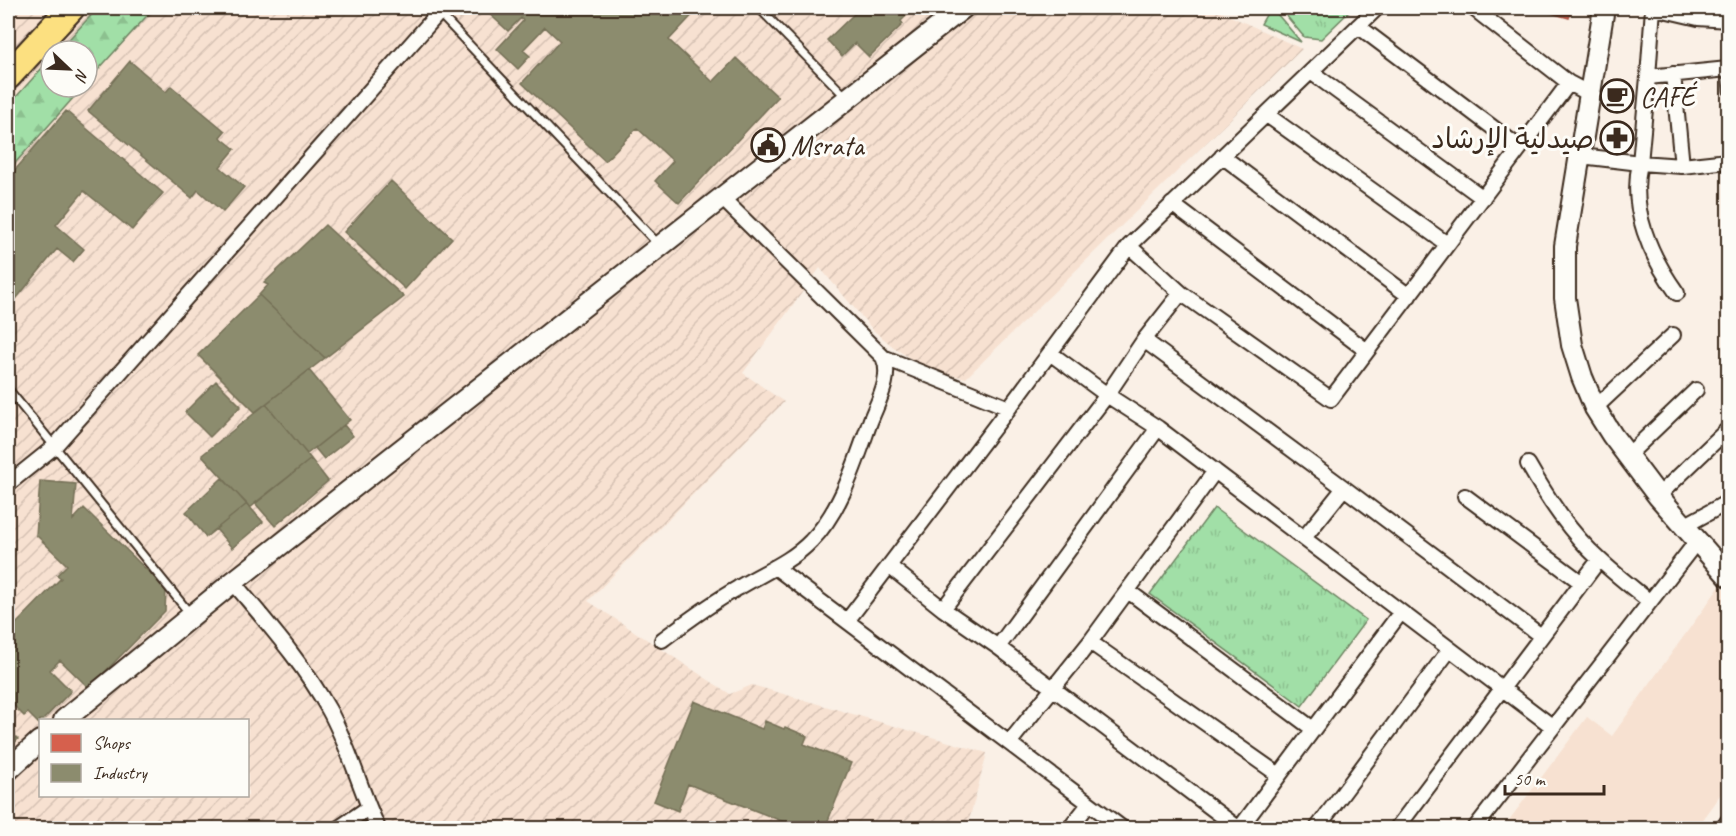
<svg xmlns="http://www.w3.org/2000/svg" width="1736" height="836" viewBox="0 0 1736 836" font-family="Caveat,'Playpen Sans Arabic',sans-serif">
<defs>
<pattern id="industrial-furrows" width="10" height="10" patternUnits="userSpaceOnUse" patternTransform="scale(1.5)"><rect width="10" height="10" fill="#f7e1d1"/><path d="M-1 1l2-2M0 10L10 0M9 11l2-2" fill="none" stroke="#d5c1b3"/></pattern>
<pattern id="forest-firs" width="22" height="20" patternUnits="userSpaceOnUse" patternTransform="scale(1.5)"><rect width="22" height="20" fill="#a1dfa7"/><path d="M5 1l3.5 6h-7zM16 11l3.5 6h-7z" fill="#8cc08f"/></pattern>
<pattern id="park-tufts" width="24" height="20" patternUnits="userSpaceOnUse" patternTransform="scale(1.5)"><rect width="24" height="20" fill="#a1dfa7"/><path d="M3 7l-1-3M5 7V3M7 7l1-3M15 17l-1-3M17 17v-4M19 17l1-3" fill="none" stroke="#8cc08f"/></pattern>
</defs>
<rect width="100%" height="100%" fill="#faf0e6"/>
<filter id="ink" filterUnits="userSpaceOnUse"><feTurbulence type="fractalNoise" baseFrequency=".0167" numOctaves="2"/><feDisplacementMap in="SourceGraphic" scale="12" xChannelSelector="R" yChannelSelector="G"/><feConvolveMatrix kernelMatrix="1 2 1 2 8 2 1 2 1" color-interpolation-filters="sRGB"/></filter>
<g filter="url(#ink)">
<path fill="#f7e1d1" d="M1720 586 1728 591V784L1696 828H1503L1587 717 1612 736Z"/>
<path fill="url(#industrial-furrows)" fill-rule="evenodd" d="M8 8H1213L1302 49 966 378 936 372 922 366 896 349 873 330 820 268 743 373 784 402 588 601 730 694 752 685 987 753 967 828H419L386 822 356 809 326 828H8ZM51 51H87V87H51ZM40 720H248V796H40Z"/>
<path fill="#a1dfa7" stroke="#6e8462" stroke-width="1.5" d="M1270 8H1272L1301 42 1261 24Z"/>
<path fill="url(#forest-firs)" stroke="#6e8462" stroke-width="1.5" d="M98 8H154L87 82V51H58Z
M51 58V87H83L8 171V106Z"/>
<path fill="url(#park-tufts)" stroke="#6e8462" stroke-width="1.5" d="M1280 8H1353L1321 39 1304 37Z
M1214 508 1366 620 1302 706 1150 594Z"/>
<path fill="#d6604d" stroke="#a8503f" stroke-width="1.5" d="M1534 8H1572L1569 18Z"/>
<path fill="#8c8c6e" stroke="#746f56" stroke-width="1.5" d="M483 8H699L669 40 713 82 736 58 778 97 679 203 655 181 673 161 637 128 605 161 522 83 560 41 545 27 523 50 530 56 518 69 497 49 523 21 521 18 508 31Z
M806 8H822L814 15Z
M850 8H905L909 13 901 21 903 24 869 57 855 43 842 56 827 40 855 13Z
M130 61 166 92 171 86 225 131 220 137 235 149 220 167 244 187 223 212 198 190 192 198 88 111Z
M66 111 163 193 132 230 84 191 56 225 84 249 73 262 57 249 12 304 8 300V178Z
M391 181 452 238 405 289 344 232Z
M325 225 404 297 325 358 259 295 268 285 264 283Z
M259 295 325 358 255 412 198 355Z
M309 370 350 420 307 454 266 404Z
M216 381 241 406 210 437 185 412Z
M266 404 311 459 250 508 202 455Z
M344 425 353 436 324 459 315 448Z
M311 459 328 481 275 526 255 503Z
M222 478 247 504 206 537 186 512Z
M40 481 76 484 73 520 84 508 166 589 165 611 89 688 60 660 50 670 71 691 43 720H40L39 724 28 713 24 716 8 700V618L15 625 61 578 57 575 67 565 36 535Z
M247 504 263 522 232 548 216 529Z
M694 701 762 729 765 721 784 729 785 727 807 736 804 744 851 763 825 828H799L688 784 678 811 654 801Z
M8 729 18 739 8 750Z"/>
<g fill="none" stroke-linecap="round" stroke-linejoin="round">
<g stroke="#3b2a1e" stroke-width="11">
<path id="lane" d="M759 8 847 98
M439 13 658 244
M1726 69 1728 91
M8 389 191 615"/>
</g>
<g stroke="#3b2a1e" stroke-width="18">
<path id="street" d="M1473 8 1569 83 1590 94
M1653 8 1648 77 1728 69
M1655 8 1698 18 1728 20
M1358 26 1520 148
M1311 72 1483 198
M1673 74 1682 166
M1648 77 1640 163 1682 166 1728 161
M1267 115 1447 244
M1222 156 1409 296
M1581 156 1640 163C1629 209 1651 257 1677 293
M1172 204 1367 351
M1129 246 1181 293 1331 399 1569 83
M1144 340 1344 488 1541 636
M1050 353 1107 395 1158 428 1553 727
M883 357 1009 408
M1595 408 1673 335
M1627 456 1696 390
M1528 464C1548 499 1570 533 1600 560 1616 575 1633 588 1650 602
M8 484 54 447 443 8
M1465 496 1582 583
M1658 496 1728 429
M1684 526 1728 502
M1304 538 1344 488
M889 566 943 609 998 647 1238 828
M775 567 1122 828
M233 582C267 623 303 663 329 710 350 748 360 790 378 828
M1128 591 1313 729
M943 609 1107 395 1144 340 1181 293
M847 621 1009 408 1129 246 1377 8
M662 640C686 622 711 603 738 588 762 573 791 562 811 541 841 511 856 461 870 422 877 403 893 377 883 357L722 198
M1090 642 1279 775
M998 647 1158 428
M1009 743 1090 642 1215 471
M339 828 368 808
M1070 828 1089 804
M1240 828 1401 612
M1317 828 1450 649
M1397 828 1599 560
M1475 828 1697 541
M1723 828 1728 821"/>
</g>
<g stroke="#3b2a1e" stroke-width="24">
<path id="secondary" d="M1604 8 1565 246V298L1572 345 1582 377 1595 408 1612 435 1658 496 1728 576
M64 720 233 582 963 8
M8 770 40 741"/>
</g>
<g stroke="#3b2a1e" stroke-width="30">
<path id="highway" d="M8 76 71 8"/>
</g>
<use href="#lane" stroke="#fdfcf7" stroke-width="7"/>
<use href="#street" stroke="#fdfcf7" stroke-width="14"/>
<use href="#secondary" stroke="#fdfcf7" stroke-width="20"/>
<use href="#highway" stroke="#fce080" stroke-width="26"/>
</g>
</g>
<defs>
<g id="cafe-ring" transform="scale(1.725)"><circle r="9.5" fill="#fdfcf7" stroke="#3b2a1e" stroke-width="1.5"/><path d="M-5.5-4.5H6V0H3Q3 3.5 0 3.5H-2.5Q-5.5 3.5-5.5 0ZM3-3.2v2h1.7v-2ZM-6 4.5H4V6H-6Z" fill="#3b2a1e"/></g>
<g id="pharmacy-ring" transform="scale(1.725)"><circle r="9.5" fill="#fdfcf7" stroke="#3b2a1e" stroke-width="1.5"/><path d="M-2-6h4v4h4v4h-4v4h-4v-4h-4v-4h4Z" fill="#3b2a1e"/></g>
<g id="civic-ring" transform="scale(1.725)"><circle r="9.5" fill="#fdfcf7" stroke="#3b2a1e" stroke-width="1.5"/><path d="M-.6-6.5H3V-4.5H.6V-3L4-1V1h2V6H-6V1h2V-1L-.6-3ZM-1.2 2.5V6h2.4V2.5Z" fill="#3b2a1e"/></g>
</defs>
<g fill-rule="evenodd">
<use href="#cafe-ring" x="1617" y="96"/>
<use href="#pharmacy-ring" x="1617" y="138"/>
<use href="#civic-ring" x="768" y="145"/>
</g>
<g text-anchor="middle" dominant-baseline="central" stroke-width="6" stroke-linejoin="round" paint-order="stroke">
<g font-size="28" fill="#3b2a1e" stroke="#fdfcf7" text-anchor="start">
<text x="1640" y="96">CAFÉ</text>
<text x="1594" y="138" text-anchor="end">صيدلية الإرشاد</text>
<text x="791" y="145">Msrata</text>
</g>
</g>
<rect width="1736" height="836" fill="none" stroke="#fdfcf7" stroke-width="30"/>
<rect x="15" y="15" width="1706" height="806" fill="none" stroke="#3b2a1e" stroke-width="2" filter="url(#ink)"/>
<rect x="39" y="719" width="210" height="78" fill="#fdfcf7" stroke="#afa8a0" stroke-width="1.5"/>
<rect x="51" y="734" width="30" height="18" fill="#d6604d" stroke="#afa8a0" stroke-width="1.5"/>
<text x="93" y="749" font-size="18" fill="#3b2a1e">Shops</text>
<rect x="51" y="764" width="30" height="18" fill="#8c8c6e" stroke="#afa8a0" stroke-width="1.5"/>
<text x="93" y="779" font-size="18" fill="#3b2a1e">Industry</text>
<g transform="translate(69 69) rotate(113)"><circle r="28" fill="#fdfcf7" stroke="#afa8a0" stroke-width="1.5"/>
<path d="M0-4.5L10 22L0 15L-10 22Z" fill="#3b2a1e"/>
<text y="-9" font-size="16" font-weight="bold" text-anchor="middle" fill="#3b2a1e">N</text>
</g>
<path d="M1505 785v9h99v-9" fill="none" stroke="#3b2a1e" stroke-width="3"/>
<text x="1514" y="785" font-size="18" fill="#3b2a1e" stroke="#fdfcf7" stroke-width="4.5" paint-order="stroke">50 m</text>
</svg>
